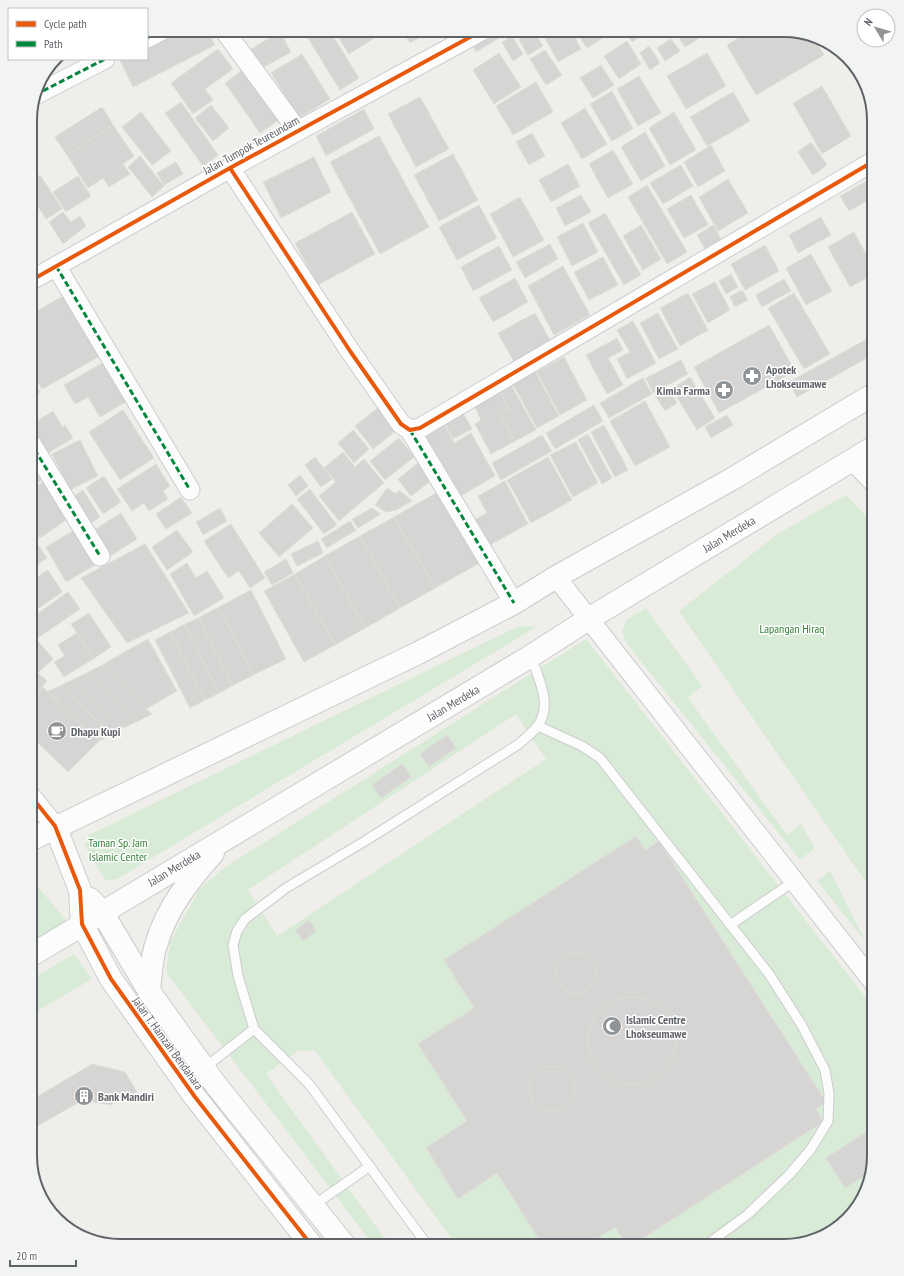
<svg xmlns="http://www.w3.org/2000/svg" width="904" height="1276" viewBox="0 0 904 1276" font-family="'PT Sans Narrow',sans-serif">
<rect width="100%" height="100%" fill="#efeeea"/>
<path fill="#d8ebd6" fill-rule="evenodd" d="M846 495 874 525V894L679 611 779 533Z
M646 608 702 686 688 698 787 835 801 824 815 848 800 860 627 644 622 632 627 619Z
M519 626 536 627 117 879 106 881 85 846 89 835Z
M586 639 874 1008V1156L862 1201 829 1234 784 1246H631L823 1122 816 1109 826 1102 659 841 645 850 636 836 444 960 474 1008 418 1044 467 1121 426 1149 458 1199 497 1173 543 1246H457L315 1051 299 1050 266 1074 390 1246H374L166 972 170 942 200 888 227 866ZM516 714 546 759 277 936 248 890Z
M830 871 866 942 817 881Z
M30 878 74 929 30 954Z
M74 954 92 979 30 1015V980Z
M615 1227 627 1246H585Z"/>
<path fill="#d6d5d3" stroke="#deddd9" d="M177 30H207L215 45 133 87 120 60 147 59V45Z
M258 30H266L260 34Z
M303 30H329L359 78 340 90Z
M334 30H387L349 54Z
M402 30H431L410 43Z
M489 30H505L507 33 476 52 470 41Z
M533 30 543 46 528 55 519 40Z
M541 30H571L581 49 558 62Z
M575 30H614L587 48Z
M624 30H650L632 42Z
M674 30H693L698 39 685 47Z
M698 30H716L703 38Z
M752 30H790L814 37 824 55 756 95 727 45Z
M280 32 291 52 262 68 251 49Z
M512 36 523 54 513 61 502 42Z
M671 39 680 51 665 61 657 48Z
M627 41 641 64 619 79 604 56Z
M649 46 660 63 650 70 640 53Z
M218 49 233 69 205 89 213 100 193 114 171 83Z
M545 50 562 75 546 85 530 59Z
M499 53 521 87 494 104 473 70Z
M707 53 726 86 686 109 667 76Z
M302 54 330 99 299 118 271 73Z
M601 65 614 85 593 98 580 78Z
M244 69 280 119 260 133 225 83Z
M639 76 661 113 638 126 617 89Z
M536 82 553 112 513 135 496 106Z
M822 86 851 136 822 154 793 103Z
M612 91 633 129 612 141 590 104Z
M733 92 750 121 707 146 690 117Z
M420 97 449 149 416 167 388 114Z
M181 102 218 155 203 166 165 113Z
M211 105 229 128 213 141 195 118Z
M102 107 113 125 67 155 55 137Z
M585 108 607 144 582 159 561 123Z
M364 109 374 129 326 156 316 136Z
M141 112 171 151 152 165 122 127Z
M674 112 696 150 670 165 649 128Z
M113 125 134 156 123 164 130 174 109 187 103 178 88 188 67 155Z
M645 132 665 166 641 181 621 147Z
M532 133 545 156 529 165 516 142Z
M379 136 429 227 380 254 330 162Z
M811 142 827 165 813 175 798 152Z
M711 145 725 171 698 187 684 162Z
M613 150 633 184 608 198 589 164Z
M453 154 478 200 439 221 414 175Z
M140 156 164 186 152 197 128 167Z
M314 157 331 192 281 218 263 182Z
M176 162 183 174 164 185 157 173Z
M568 164 580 186 551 202 539 180Z
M681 165 693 186 663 204 650 183Z
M40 175 62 209 46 219 30 194V182Z
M78 176 91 196 66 212 53 192Z
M874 177V197L849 211 840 196Z
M728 179 748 213 718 231 699 197Z
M647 185 687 252 667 264 628 197Z
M581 195 591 212 565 226 556 208Z
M691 195 708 225 684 238 667 209Z
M520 197 544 240 513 257 490 214Z
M479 205 497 238 457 260 439 227Z
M63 212 71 222 80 216 86 226 63 244 49 222Z
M352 212 375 254 318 285 295 243Z
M605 213 641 275 624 285 588 223Z
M821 217 831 235 798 253 789 235Z
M583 223 598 252 572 266 557 237Z
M641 225 661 259 643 270 623 236Z
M713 225 725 246 709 256 697 235Z
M30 231 35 239 30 243Z
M874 231V240L870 233Z
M854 232 874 269V274L850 287 828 247Z
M550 244 558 259 525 278 516 262Z
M765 245 779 271 745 290 731 264Z
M499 246 512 270 473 291 461 267Z
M811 254 832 291 806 305 786 268Z
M603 257 618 285 589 300 574 272Z
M563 266 590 315 554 335 528 286Z
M731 274 738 287 726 294 719 281Z
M515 278 528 302 493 322 479 298Z
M784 279 791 291 762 307 756 295Z
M715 282 730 310 708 323 692 294Z
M742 290 748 300 735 307 730 297Z
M688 293 708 330 680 346 660 308Z
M794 293 830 354 804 369 768 308Z
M65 295 100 356 42 389 30 368V315Z
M535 313 551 342 514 362 498 333Z
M658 313 678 349 659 359 640 323Z
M633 321 656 363 627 379 617 359 630 352 617 330Z
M769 325 795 371 719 413 694 367Z
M617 338 623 350 608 358 623 385 607 394 586 355Z
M869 338 874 348V354L797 397 789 382Z
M564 357 587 400 560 415 537 372Z
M681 360 688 374 653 393 646 378Z
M106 361 129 400 100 417 88 397 75 404 64 385Z
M534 369 559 416 537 428 511 381Z
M30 376 40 392 30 398Z
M690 377 715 418 697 430 672 389Z
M643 378 652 394 609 418 600 403Z
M510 383 536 430 515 441 500 414 509 409 499 389Z
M667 388 677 403 665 411 655 395Z
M499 389 509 409 500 414 515 441 491 454 475 424 481 420 473 403Z
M645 401 670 447 635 466 610 421Z
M594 405 603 421 555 449 546 433Z
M379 407 397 430 373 449 355 426Z
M460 408 472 429 453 439 442 418Z
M123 410 154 458 120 480 89 432Z
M53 411 62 427 65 425 73 438 48 453 31 425Z
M727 415 733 425 711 438 705 427Z
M443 422 454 443 471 433 495 476 455 499 420 435Z
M604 425 628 470 615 477 591 432Z
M353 430 369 449 354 463 338 443Z
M588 434 612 478 602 484 578 440Z
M542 435 552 451 501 480 492 463Z
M399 438 414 457 385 480 370 461Z
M80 440 98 476 70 490 52 454Z
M576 442 598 483 573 497 550 455Z
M343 452 355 467 364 459 384 483 339 521 319 496 336 482 324 468Z
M30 453 46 477 30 488Z
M315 457 332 479 321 487 305 465Z
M548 457 572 500 531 523 507 480Z
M418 463 432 480 411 496 398 479Z
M156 464 170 486 163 491 168 499 149 511 144 503 132 511 117 489Z
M300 475 308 486 296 496 288 485Z
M104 476 121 502 103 514 86 488Z
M47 479 72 516 40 538 30 523V491Z
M505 481 528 524 488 546 474 520 487 513 478 496Z
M387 488 396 494 399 490 412 501 396 510 386 512 375 505Z
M310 489 337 525 324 534 297 499Z
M443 489 483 561 435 588 394 517Z
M83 490 100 517 91 523 73 497Z
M181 497 192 513 166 529 156 514Z
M292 504 313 528 279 557 259 533Z
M220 508 227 521 203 535 196 522Z
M372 508 381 514 358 528 352 519Z
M121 513 137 539 107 558 91 532Z
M394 517 435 588 400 608 360 536Z
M350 521 356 530 327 548 321 539Z
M231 524 265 578 250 588 239 571 228 578 204 541Z
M78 528 98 563 66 582 46 547Z
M30 530 37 541 30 546Z
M177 530 193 552 167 570 152 547Z
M360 536 400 608 365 628 325 556Z
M318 541 323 553 297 566 291 554Z
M145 544 189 613 127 643 81 578Z
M38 545 47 558 30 569V550Z
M325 556 365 628 335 645 295 574Z
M286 559 293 573 272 585 264 572Z
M187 563 196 578 207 571 224 598 194 616 170 574Z
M48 570 62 592 30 614V582Z
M295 574 335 645 304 662 264 591Z
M251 590 286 659 253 675 219 607Z
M68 592 80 609 39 637 30 624V619Z
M219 607 253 675 232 686 198 618Z
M89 613 111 647 93 659 71 624Z
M198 618 232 686 219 693 185 624Z
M185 624 219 693 205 700 170 632Z
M30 632 37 640 30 646Z
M170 632 205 700 190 708 155 640Z
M77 633 93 659 64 677 54 662 65 656 58 645Z
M148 639 177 691 146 709 102 665Z
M38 641 53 659 30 680V647Z
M102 665 146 709 152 714 136 722 87 673Z
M38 673 47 681 30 700V681Z
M87 673 136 722 123 728 74 679Z
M74 679 123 728 112 734 60 686Z
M60 686 112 734 99 741 48 691Z
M43 687 99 741 68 772 30 735V701Z
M447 735 456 748 429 767 420 754Z
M402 764 411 777 381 798 372 785Z
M636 836 645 850 659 841 826 1102 816 1109 823 1122 631 1246H627L615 1227 585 1246H543L497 1173 458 1199 426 1148 467 1121 418 1044 474 1008 444 960Z
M309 920 316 931 303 941 295 930Z
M556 973a20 20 0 1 1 40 0a20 20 0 1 1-40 0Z
M588 1041a44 44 0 1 1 88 0a44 44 0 1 1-88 0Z
M92 1064 125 1072 137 1092 111 1105 83 1100 30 1130V1101Z
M529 1089a23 23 0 1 1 46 0a23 23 0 1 1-46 0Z
M874 1127V1156L870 1172 845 1188 826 1158Z"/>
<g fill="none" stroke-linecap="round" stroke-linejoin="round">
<g stroke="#cbcccc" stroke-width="11">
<path id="service" d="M538 726 582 746 600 758 769 974 801 1024 825 1070 829 1093 828 1121 811 1149 789 1175 747 1215 705 1246
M730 925 793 882
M254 1029 238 976 233 945 237 931 245 919 286 888 365 841 519 744C525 738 534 732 539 724 552 703 538 678 531 656
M204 1068 254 1029 309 1084 428 1246
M314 1205 370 1166"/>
</g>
<g stroke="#cbcccc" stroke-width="21">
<path id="minor" d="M224 30 298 131
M147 38 162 30
M35 95 105 59
M230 168 350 351 401 424 410 430 420 428 874 161
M56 266 190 490
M30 281 230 168 483 30
M410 430 514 603
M30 442 100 556
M852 460 874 483
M556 577 874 983
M30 795 55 826"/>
</g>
<g stroke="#cbcccc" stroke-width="24">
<path id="tertiary" d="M55 826 80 890 82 924 111 979 195 1097 312 1246
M90 899 102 912 149 991 216 1085 345 1246"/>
</g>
<g stroke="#cacacb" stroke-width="24">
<path id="secondary" d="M30 840 418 653 514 603 556 577 732 479 874 394
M30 956 531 656 590 618 874 447
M149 991C151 975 151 957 157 942 167 908 190 879 213 853"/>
</g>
<use href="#service" stroke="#fdfcfc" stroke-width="9"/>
<use href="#minor" stroke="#fdfcfc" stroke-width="19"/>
<use href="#tertiary" stroke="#fdfcfc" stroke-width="22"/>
<use href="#secondary" stroke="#fdfcfc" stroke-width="22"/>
<path stroke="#00873e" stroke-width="3" stroke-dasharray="6 3" stroke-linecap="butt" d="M147 38 162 30
M35 95 105 59
M56 266 190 490
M410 430 514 603
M30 442 100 556"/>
<g stroke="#fff" stroke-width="6">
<path id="cycleway" d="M230 168 350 351 401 424 410 430 420 428 874 161
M30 281 230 168 483 30
M30 795 55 826 80 890 82 924 111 979 195 1097 312 1246"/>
</g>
<use href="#cycleway" stroke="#e8590c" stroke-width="4"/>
</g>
<defs>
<g id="pharmacy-disc" transform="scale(1)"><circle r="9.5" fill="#919496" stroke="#fff"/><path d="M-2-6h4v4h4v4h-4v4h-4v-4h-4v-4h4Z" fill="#fff"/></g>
<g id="cafe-disc" transform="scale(1)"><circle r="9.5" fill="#919496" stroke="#fff"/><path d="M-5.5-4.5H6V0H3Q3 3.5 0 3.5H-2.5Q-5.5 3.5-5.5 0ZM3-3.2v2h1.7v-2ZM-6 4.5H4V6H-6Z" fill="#fff"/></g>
<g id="mosque-disc" transform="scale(1)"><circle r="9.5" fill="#919496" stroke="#fff"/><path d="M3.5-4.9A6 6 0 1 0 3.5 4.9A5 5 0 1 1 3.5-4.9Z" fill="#fff"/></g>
<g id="building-disc" transform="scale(1)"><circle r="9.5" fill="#919496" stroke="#fff"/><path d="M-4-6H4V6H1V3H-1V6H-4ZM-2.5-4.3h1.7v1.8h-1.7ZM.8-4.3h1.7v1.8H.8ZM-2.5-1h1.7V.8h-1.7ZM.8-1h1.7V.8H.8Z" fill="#fff"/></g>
</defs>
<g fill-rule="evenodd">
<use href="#pharmacy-disc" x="752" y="376"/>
<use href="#pharmacy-disc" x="724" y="390"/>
<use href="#cafe-disc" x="57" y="731"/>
<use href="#mosque-disc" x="612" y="1026"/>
<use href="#building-disc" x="84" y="1096"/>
</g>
<g text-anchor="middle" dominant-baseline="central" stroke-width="3" stroke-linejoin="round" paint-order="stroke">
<g font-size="12" fill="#5f6368" stroke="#fff">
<text transform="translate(251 145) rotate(-29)">Jalan Tumpok Teureundam</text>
<text transform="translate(729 534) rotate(-31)">Jalan Merdeka</text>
<text transform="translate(453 703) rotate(-31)">Jalan Merdeka</text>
<text transform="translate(174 868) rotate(-31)">Jalan Merdeka</text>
<text transform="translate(168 1043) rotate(54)">Jalan T. Hamzah Bendahara</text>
</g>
<g font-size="12" font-weight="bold" fill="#5f6368" stroke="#fff" text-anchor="start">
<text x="766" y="369">Apotek<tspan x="766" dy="14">Lhokseumawe</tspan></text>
<text x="710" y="390" text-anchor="end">Kimia Farma</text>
<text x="71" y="731">Dhapu Kupi</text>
<text x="626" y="1019">Islamic Centre<tspan x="626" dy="14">Lhokseumawe</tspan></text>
<text x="98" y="1096">Bank Mandiri</text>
</g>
<g font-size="12" fill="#348238" stroke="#fff">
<text x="792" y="628">Lapangan Hiraq</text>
<text x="118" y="842">Taman Sp. Jam<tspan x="118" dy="14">Islamic Center</tspan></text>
</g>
</g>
<path d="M0 0H904V1276H0ZM120 37H784A83 83 0 0 1 867 120V1156A83 83 0 0 1 784 1239H120A83 83 0 0 1 37 1156V120A83 83 0 0 1 120 37Z" fill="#f2f3f3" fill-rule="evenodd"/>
<path fill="none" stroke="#5f6368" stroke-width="2" d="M120 37H784A83 83 0 0 1 867 120V1156A83 83 0 0 1 784 1239H120A83 83 0 0 1 37 1156V120A83 83 0 0 1 120 37Z"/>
<rect x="8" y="8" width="140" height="52" fill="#ffffff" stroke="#bfc1c3"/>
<rect x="16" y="21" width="20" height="6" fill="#e8590c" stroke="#bfc1c3"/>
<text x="44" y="28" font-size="12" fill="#5f6368">Cycle path</text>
<rect x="16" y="41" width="20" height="6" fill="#00873e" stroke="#bfc1c3"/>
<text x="44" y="48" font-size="12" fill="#5f6368">Path</text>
<g transform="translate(876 28) rotate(308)"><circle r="19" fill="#ffffff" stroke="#bfc1c3"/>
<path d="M0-3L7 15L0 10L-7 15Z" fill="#919496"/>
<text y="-6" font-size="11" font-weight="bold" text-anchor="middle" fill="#5f6368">N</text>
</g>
<path d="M10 1260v6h66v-6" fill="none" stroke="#5f6368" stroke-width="2"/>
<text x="16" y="1260" font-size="12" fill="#5f6368" stroke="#ffffff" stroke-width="3" paint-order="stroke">20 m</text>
</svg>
